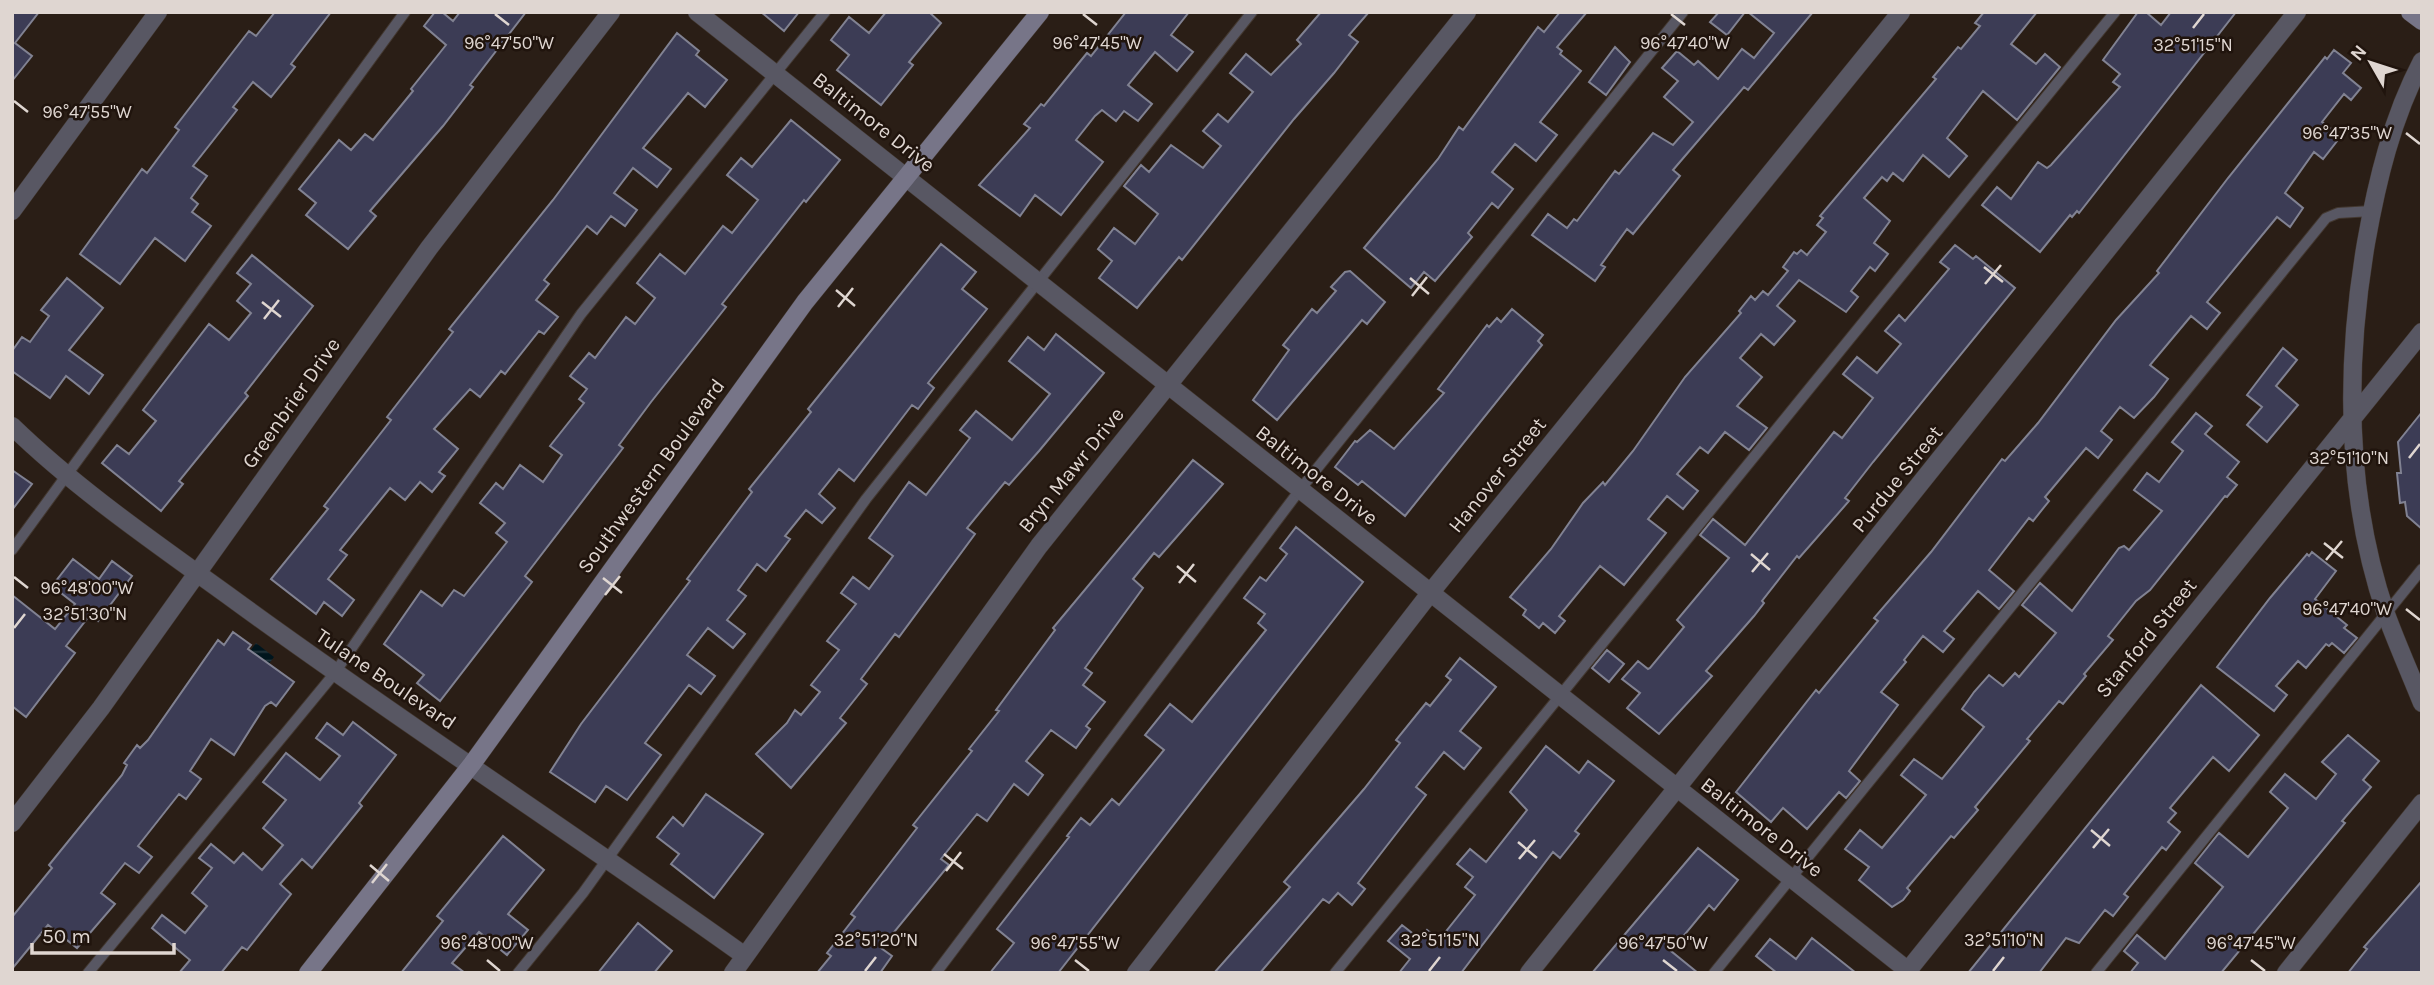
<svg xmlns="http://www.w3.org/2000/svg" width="2434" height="985" viewBox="0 0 2434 985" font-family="Karla,sans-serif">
<defs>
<pattern id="water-rules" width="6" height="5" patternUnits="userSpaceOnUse" patternTransform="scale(1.75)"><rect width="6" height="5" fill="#00151d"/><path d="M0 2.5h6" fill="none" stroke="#25363d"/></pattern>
</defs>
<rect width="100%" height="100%" fill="#2a1e16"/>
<path fill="url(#water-rules)" d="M256 643 274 657 263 672 245 658Z"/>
<path fill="#3c3c55" stroke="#818292" stroke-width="2" d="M12 12H39L15 43 32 56 12 81Z
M275 12H331L291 64 295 67 271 97 253 82 233 107 237 110 193 166 207 176 191 198 198 204 192 212 211 226 185 261 155 238 120 284 80 254 142 169 147 173 179 130 175 127 249 31 256 36Z
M435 12H442L453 21 460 12H526L470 85 473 87 443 126 370 211 376 216 348 249 306 215 316 203 299 189 339 140 351 150 365 134 373 140 413 91 411 89 446 45 424 26Z
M761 12H799L784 31Z
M886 12H929L941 23 909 62 913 65 881 105 837 70 849 55 831 40 849 17 869 33Z
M1126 12H1189L1171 35 1193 52 1177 71 1155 52 1128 85 1152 104 1138 121 1124 111 1116 121 1102 110 1095 116 1076 140 1103 162 1061 215 1035 195 1020 216 979 185 1030 128 1024 124 1041 104 1044 106 1087 53 1091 56Z
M1321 12H1369L1349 35 1358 42 1334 73 1294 119 1182 260 1179 257 1137 308 1099 278 1112 261 1098 249 1114 228 1135 244 1158 214 1124 186 1141 165 1149 172 1171 145 1203 168 1221 146 1203 131 1218 114 1228 122 1253 92 1230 73 1246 54 1271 75 1301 44 1297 40Z
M1560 12H1587L1557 47 1562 51 1560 54 1581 71 1540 122 1557 135 1536 161 1515 144 1492 172 1513 189 1498 208 1492 203 1468 233 1472 237 1435 281 1424 272 1411 288 1364 248 1438 159 1459 127 1463 130 1538 27 1544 32Z
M1719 12H1745L1727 35 1710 22Z
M1748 12H1813L1748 90 1744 87 1673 170 1680 176 1633 234 1627 229 1601 265 1605 267 1595 281 1532 235 1548 214 1567 228 1574 219 1577 221 1615 171 1619 174 1653 133 1673 145 1693 122 1664 97 1678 81 1662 68 1677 51 1694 65 1698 61 1718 79 1742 49 1754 58 1774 33Z
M1984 12H2037L2011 44 2036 64 2045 54 2060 67 2017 120 1983 91 1947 138 1967 156 1949 177 1923 155 1903 181 1893 173 1887 181 1882 177 1864 198 1890 221 1874 243 1888 254 1875 271 1870 267 1851 291 1858 297 1846 312 1799 280 1777 306 1795 321 1774 345 1761 334 1740 358 1762 377 1737 406 1767 428 1749 450 1725 432 1708 453 1700 447 1677 474 1698 491 1683 509 1667 496 1648 519 1666 533 1624 585 1600 566 1559 616 1565 621 1555 633 1543 623 1539 628 1523 615 1526 610 1510 597 1551 549 1583 503 1603 482 1605 485 1633 451 1685 377 1741 313 1739 311 1751 296 1755 300 1763 291 1768 295 1788 271 1783 267 1794 252 1797 254 1801 250 1807 255 1826 232 1817 225 1823 218 1820 216 1936 79 1933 77 1958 47 1961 49 1980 26 1975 23Z
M2138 12H2146L2161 25 2171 12H2236L2079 213 2077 211 2072 217 2070 215 2040 252 1982 205 1997 187 2011 199 2038 162 2047 168 2051 165 2120 87 2113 82 2120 74 2103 60Z
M677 33 699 51 696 55 727 80 705 107 688 93 643 148 671 169 657 187 633 168 614 193 637 210 625 226 611 216 597 234 587 226 544 280 549 284 536 300 558 317 544 334 539 331 505 374 501 371 480 397 470 389 434 429 458 449 439 472 445 476 432 492 420 482 405 500 390 488 340 550 347 555 328 579 354 600 342 616 324 602 316 614 271 579 328 509 324 506 391 420 387 417 453 332 449 329 553 200Z
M1615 47 1630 62 1606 95 1589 82Z
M2334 50 2351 63 2343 73 2361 88 2351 100 2344 94 2322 122 2341 136 2323 159 2314 152 2285 193 2303 208 2290 227 2277 217 2207 302 2220 313 2207 329 2191 316 2150 365 2168 379 2154 397 2134 418 2120 407 2101 431 2112 440 2098 458 2086 448 2045 497 2049 501 2033 521 2029 518 1989 570 2014 591 1999 609 1978 591 1944 631 1954 639 1943 652 1923 636 1904 660 1906 662 1881 692 1898 705 1849 771 1860 781 1846 798 1839 792 1807 829 1783 808 1771 822 1736 792 1816 690 1819 693 1878 621 1874 618 1931 552 2002 459 2005 461 2038 423 2116 320 2159 273 2157 271 2228 178 2325 57 2327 59Z
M791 120 840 160 806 202 804 200 722 304 726 307 651 402 619 445 623 448 525 576 532 582 440 701 417 683 424 675 384 644 421 591 442 606 454 590 464 596 507 542 496 533 505 523 480 503 496 483 503 489 520 465 543 482 562 455 550 446 584 403 579 399 587 389 570 376 589 353 595 358 626 317 635 324 655 298 637 283 660 254 685 274 723 226 732 233 758 200 727 175 741 158 752 167Z
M941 244 976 272 962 289 987 309 928 383 934 388 918 409 912 405 854 481 839 469 819 494 835 508 822 523 806 510 785 536 790 539 766 571 757 564 738 590 746 596 727 620 745 634 733 648 708 628 687 655 715 676 701 694 689 685 645 743 661 755 627 800 606 786 595 802 550 772 581 724 690 581 687 579 752 492 749 489 811 412 808 409Z
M1955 245 1973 259 1976 256 2015 288 1873 462 1845 498 1849 501 1799 558 1797 556 1762 601 1764 603 1754 616 1706 671 1712 676 1659 734 1627 708 1640 693 1622 679 1638 661 1648 669 1650 668 1684 627 1677 620 1729 558 1700 535 1713 519 1745 545 1834 432 1842 438 1873 398 1843 374 1857 357 1877 373 1901 344 1885 331 1899 315 1905 321 1949 269 1940 262Z
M252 255 313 306 245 393 248 396 179 481 183 484 161 511 102 463 117 445 129 454 156 421 143 410 209 324 229 340 251 313 237 301 251 284 237 273Z
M1350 271 1385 302 1367 324 1362 320 1277 420 1253 400 1289 350 1283 345 1312 309 1317 313 1336 291 1331 287 1345 272Z
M67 278 103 308 69 350 103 375 89 394 66 376 50 398 12 371V351L22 337 30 342 49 316 41 310Z
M1512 309 1543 335 1538 341 1542 345 1405 516 1362 481 1358 485 1335 467 1355 441 1357 442 1370 430 1394 449 1444 393 1438 389 1487 325 1489 327 1497 318 1501 322Z
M1056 334 1104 373 1039 451 1009 485 1005 482 967 528 975 534 899 637 895 634 861 679 867 684 840 718 846 723 791 788 756 754 787 723 795 710 801 715 820 692 811 685 839 650 827 641 856 604 841 593 853 577 869 589 893 556 869 538 909 482 926 495 970 438 960 430 976 411 1012 440 1050 394 1009 361 1028 337 1044 350Z
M2283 348 2297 360 2276 386 2298 405 2267 442 2247 425 2262 407 2247 395Z
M2422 412V529L2407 516 2405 502 2400 503 2397 473H2401L2398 442Z
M2196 413 2212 426 2205 434 2239 462 2227 477 2237 485 2227 497 2225 496 2150 590 2136 601 2108 636 2113 640 2084 674 2086 676 2063 704 2059 701 2027 739 2030 741 1975 807 1978 810 1954 838 1951 836 1907 888 1910 891 1903 900 1892 907 1859 880 1869 867 1845 849 1860 830 1882 848 1926 795 1901 775 1914 759 1942 779 1984 727 1962 709 1974 692 1989 675 2003 686 2015 673 2019 677 2056 633 2022 605 2040 583 2072 611 2119 548 2124 546 2129 550 2162 511 2134 490 2147 473 2159 482 2183 451 2172 442Z
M1193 460 1223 484 1159 557 1154 553 1133 579 1143 588 1085 668 1092 673 1083 685 1105 702 1086 726 1090 729 1076 748 1051 730 1026 761 1043 775 1028 795 1014 784 987 821 977 814 941 859 949 865 881 948 892 956 880 973H817L831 956 827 953 855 917 851 914 917 828 913 825 972 751 969 749 999 711 996 710 1055 630 1053 628Z
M12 470 32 484 12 510Z
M1296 527 1363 582 1058 973H990L1014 943 997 929 1069 837 1067 836 1081 818 1090 825 1112 799 1119 805 1164 750 1145 735 1170 704 1192 722 1266 630 1258 623 1265 614 1244 598 1260 577 1266 581 1287 554 1280 548Z
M2312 552 2336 571 2315 599 2347 625 2344 628 2357 638 2344 653 2332 643 2329 646 2326 644 2306 668 2298 661 2276 686 2287 695 2274 711 2217 667 2270 598 2307 554 2309 556Z
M73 559 99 579 112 561 132 576 98 621 90 615 66 646 75 653 26 717 12 706V595L55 629 75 604 52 586Z
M233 632 251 645 248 649 294 682 276 706 271 702 265 706 234 755 211 739 190 771 201 779 186 799 179 794 138 846 152 857 139 873 125 863 101 893 115 904 77 948 48 925 12 969V917L52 868 49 865 122 775 127 765 124 763 137 745 140 748 148 740 218 640 224 645Z
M1607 650 1624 664 1609 682 1592 668Z
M1460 658 1496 687 1460 731 1481 748 1464 769 1444 752 1416 787 1426 795 1358 883 1365 889 1352 905 1338 893 1329 903 1323 899 1260 973H1214L1290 887 1284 882 1364 789 1400 743 1396 740 1426 703 1430 706 1451 680 1446 676Z
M2201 685 2259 735 2229 771 2213 757 2170 808 2176 813 2168 822 2180 832 2166 850 2162 847 2124 894 2128 897 2113 916 2105 910 2079 943 2066 938 2039 973H1968Z
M353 722 396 755 359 803 362 806 312 868 302 859 280 884 291 894 247 950 242 947 221 973H179L190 960 152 928 162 915 185 933 207 906 192 893 212 868 199 858 211 844 234 863 243 853 262 870 283 845 263 828 286 800 263 782 286 753 320 780 340 756 316 738 327 723 343 735Z
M2348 735 2379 761 2363 780 2371 787 2342 821 2345 823 2221 973H2130L2138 963 2124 951 2137 935 2165 959 2223 887 2195 863 2219 833 2248 857 2288 808 2270 792 2285 774 2316 799 2336 774 2322 762Z
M1546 746 1579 773 1588 761 1614 781 1575 831 1579 834 1560 858 1553 852 1461 973H1399L1410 959 1388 941 1402 925 1420 939 1427 930 1439 940 1475 895 1465 887 1473 877 1457 864 1470 849 1486 862 1527 810 1510 792Z
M706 794 763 834 714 898 671 864 679 854 657 837 673 817 683 826Z
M503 836 544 870 508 914 528 930 507 955 479 932 452 963 465 973H401L443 921 437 916Z
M1698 848 1738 880 1714 910 1709 905 1671 951 1698 973H1592Z
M2422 881V973H2348L2367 949 2364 947Z
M638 923 672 951 654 973H598Z
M1812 938 1856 973H1777L1756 956 1770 939 1796 959Z"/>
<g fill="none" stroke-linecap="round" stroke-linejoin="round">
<g stroke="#433830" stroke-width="12">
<path id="lane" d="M12 550 405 12
M88 973 334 674 581 314 825 12
M518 973 583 893 866 499 1252 12
M936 973 1299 491 1683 12
M1335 973 2115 12
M1714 973 2326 218 2338 213 2372 211
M2096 973 2422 569"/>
</g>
<g stroke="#433830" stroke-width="19">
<path id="street" d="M697 12 1911 973
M2422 61C2392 118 2377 181 2366 243 2345 367 2345 494 2386 614 2397 644 2410 673 2422 703
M12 211 158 12
M12 426C79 491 157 544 233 599 401 722 576 835 745 956
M12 823 101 708 429 248 611 12
M733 973 1039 546 1467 12
M1136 973 1431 592 1901 12
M1529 973 2297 12
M1906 973 2422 332
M2286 973 2422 803"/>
</g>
<g stroke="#433830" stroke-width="19">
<path id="secondary" d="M2410 12 2422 21
M308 973 472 764 805 302 1040 12"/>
</g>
<use href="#lane" stroke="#585763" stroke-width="10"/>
<use href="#street" stroke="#585763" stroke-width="18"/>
<use href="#secondary" stroke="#777588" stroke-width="18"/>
</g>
<path fill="none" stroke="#dfd6d1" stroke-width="2.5" d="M495 14 509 25M1083 14 1097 25M1671 14 1685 25M2193 28 2204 14M14 101 28 112M2406 133 2420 144M1984 267 2003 282M1410 278 1429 294M1985 284 2001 265M836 290 855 306M1412 296 1427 277M262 302 281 317M838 307 853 288M264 319 279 300M2409 458 2420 444M2324 543 2343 558M1751 554 1770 570M2326 560 2342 541M1177 566 1196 582M1752 572 1768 553M14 577 28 588M603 578 622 593M1179 583 1194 564M605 595 620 576M2406 609 2420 620M14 628 25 614M2091 830 2110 846M1518 842 1537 858M2093 848 2109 829M944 854 963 869M1519 859 1535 840M370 865 389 881M946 871 961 852M372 883 387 864M487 960 500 971M1075 960 1089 971M1663 960 1677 971M2251 960 2265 971M865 971 876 957M1429 971 1440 957M1993 971 2004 957"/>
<g text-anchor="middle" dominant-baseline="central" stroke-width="5" stroke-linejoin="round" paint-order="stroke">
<g font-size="21" fill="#dfd6d1" stroke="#20140d">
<text transform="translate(874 122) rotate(38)">Baltimore Drive</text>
<text transform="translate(291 403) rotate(-55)">Greenbrier Drive</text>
<text transform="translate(1071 470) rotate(-51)">Bryn Mawr Drive</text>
<text transform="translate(1317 475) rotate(38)">Baltimore Drive</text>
<text transform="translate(1497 475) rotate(-51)">Hanover Street</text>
<text transform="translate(651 476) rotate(-54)">Southwestern Boulevard</text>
<text transform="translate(1897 479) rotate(-51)">Purdue Street</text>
<text transform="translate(2146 638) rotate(-51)">Stanford Street</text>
<text transform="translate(386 679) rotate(34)">Tulane Boulevard</text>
<text transform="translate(1762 827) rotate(38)">Baltimore Drive</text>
</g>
</g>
<g font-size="18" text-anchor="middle" fill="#dfd6d1" stroke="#20140d" stroke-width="5" stroke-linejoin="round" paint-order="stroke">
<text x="1097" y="49">96°47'45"W</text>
<text x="509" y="49">96°47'50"W</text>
<text x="1685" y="49">96°47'40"W</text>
<text x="2193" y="51">32°51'15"N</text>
<text x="87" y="118">96°47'55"W</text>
<text x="2347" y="139">96°47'35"W</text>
<text x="2349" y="464">32°51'10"N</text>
<text x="87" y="594">96°48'00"W</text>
<text x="2347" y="615">96°47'40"W</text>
<text x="85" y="620">32°51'30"N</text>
<text x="876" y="946">32°51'20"N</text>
<text x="1440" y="946">32°51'15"N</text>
<text x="2004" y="946">32°51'10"N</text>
<text x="487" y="949">96°48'00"W</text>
<text x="1075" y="949">96°47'55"W</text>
<text x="1663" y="949">96°47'50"W</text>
<text x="2251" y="949">96°47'45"W</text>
</g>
<rect width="2434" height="985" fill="none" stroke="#dfd6d1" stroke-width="28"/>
<g transform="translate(2371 63) rotate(309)" stroke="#20140d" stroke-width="5" paint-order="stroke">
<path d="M0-5L12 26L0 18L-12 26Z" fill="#dfd6d1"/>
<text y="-10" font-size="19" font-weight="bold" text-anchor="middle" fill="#dfd6d1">N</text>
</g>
<path d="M32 943v10h142v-10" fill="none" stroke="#dfd6d1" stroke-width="3.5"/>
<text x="42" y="943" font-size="21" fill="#dfd6d1" stroke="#20140d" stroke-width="5" paint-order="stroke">50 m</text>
</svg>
